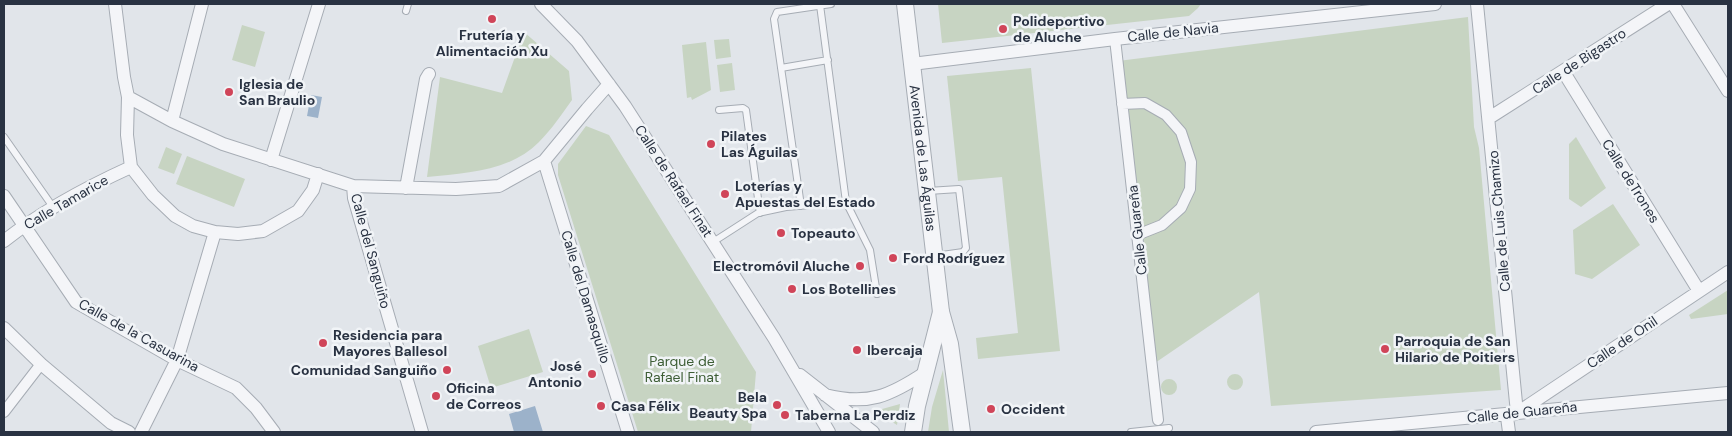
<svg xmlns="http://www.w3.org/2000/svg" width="1732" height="436" viewBox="0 0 1732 436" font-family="'DM Sans',sans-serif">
<rect width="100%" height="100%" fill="#e1e5ea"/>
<path fill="#c7d4c2" d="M938 4H1201L1198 8 1189 16 942 43Z
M1468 17 1474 127 1479 148 1501 390 1271 406 1259 292 1152 365 1118 61Z
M242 25 265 32 255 67 232 60Z
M524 32 569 71 572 100C562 114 551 130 539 142 509 172 466 173 427 177L440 77 502 93Z
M729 39 731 57 716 59 714 40Z
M706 42 711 90 692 100 691 97 687 98 682 45Z
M732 63 735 90 720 92 717 65Z
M1031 68 1060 351 978 359 976 338 1018 333 1002 177 958 181 947 76Z
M586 126 609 135 756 372 751 432H638L558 175V164Z
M1576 137 1606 188 1581 207 1569 199V144Z
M166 147 182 154 174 174 158 168Z
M187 156 245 179 234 207 176 184Z
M1613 204 1640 245 1592 279 1575 274 1573 230Z
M1728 290V314L1691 319 1689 315Z
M529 329 543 372 491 388 478 346Z
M943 370 949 432H928L932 407Z
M1227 382a8 8 0 1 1 16 0a8 8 0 1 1-16 0Z
M1161 387a8 8 0 1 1 16 0a8 8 0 1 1-16 0Z
M900 404 897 425 875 411Z"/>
<path fill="#9cb2ca" d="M311 95 322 97 318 118 307 116Z
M535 406 543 432H514L509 414Z"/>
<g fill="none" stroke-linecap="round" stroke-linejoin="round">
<g stroke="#a6acb4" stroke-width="8">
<path id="service" d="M820 5 846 202 870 250 877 294
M406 11 408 4
M781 68 828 60
M719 110 743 108 746 110 760 213
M4 137 53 207
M928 191 959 189 966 248 963 252 935 256
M801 206 774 19 777 12 831 4
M713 242 758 213 786 207 846 202
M1131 432 1169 428"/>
</g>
<g stroke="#a6acb4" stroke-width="12">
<path id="pedestrian" d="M1115 39 1158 420
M1122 104 1145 103 1166 115 1181 132 1191 162 1190 189 1181 208 1162 225 1137 235
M4 412 41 364"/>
</g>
<g stroke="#a6acb4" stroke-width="14">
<path id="minor" d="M115 4 124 77 128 97 127 135 131 167 153 195 175 216 193 226 215 232 238 234 263 231 298 211 313 190 318 174
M541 4 577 41 625 106 774 338 829 432
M1477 4 1517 413
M1673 4 1728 91
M912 64 1115 39 1435 4
M1563 71 1699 291
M128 97 172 121 223 144 353 186 456 189 499 186 544 161 587 109 609 84
M1489 118 1668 4
M172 121 202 4
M271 160 319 4
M544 161 628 432
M353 186 354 198 422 432
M406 188 426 79 429 74
M4 196 76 302 177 360 236 388 256 408 274 432
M4 241C42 211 87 187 131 167
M4 328 41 364 111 423 129 432
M800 375 873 432
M825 395C868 406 890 396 926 372
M141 432 177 360 215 232
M1316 432 1728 393
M1509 432 1507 417 1517 413 1728 272"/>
</g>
<g stroke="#a6acb4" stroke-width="18">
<g id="tertiary">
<path id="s1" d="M905 4 941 312 950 344 962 432"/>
<path d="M913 432 917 406 941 312"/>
</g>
</g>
<use href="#service" stroke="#f4f5f8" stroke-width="6"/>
<use href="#pedestrian" stroke="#f4f5f8" stroke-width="10"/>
<use href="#minor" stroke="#f4f5f8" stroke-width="12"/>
<use href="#tertiary" stroke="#f4f5f8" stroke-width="16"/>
</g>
<g fill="#d04559" stroke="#f1f4f7" stroke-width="2">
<circle cx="492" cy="19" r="5"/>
<circle cx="1003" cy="29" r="5"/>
<circle cx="229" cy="92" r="5"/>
<circle cx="711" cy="144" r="5"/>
<circle cx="725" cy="194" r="5"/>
<circle cx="781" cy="233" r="5"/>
<circle cx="893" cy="258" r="5"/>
<circle cx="860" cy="266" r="5"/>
<circle cx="792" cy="289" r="5"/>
<circle cx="323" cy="343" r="5"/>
<circle cx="1385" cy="349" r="5"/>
<circle cx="857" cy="350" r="5"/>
<circle cx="447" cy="370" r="5"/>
<circle cx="592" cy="374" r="5"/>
<circle cx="436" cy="396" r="5"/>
<circle cx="777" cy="405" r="5"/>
<circle cx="601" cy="406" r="5"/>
<circle cx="991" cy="409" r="5"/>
<circle cx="785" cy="415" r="5"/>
</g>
<g text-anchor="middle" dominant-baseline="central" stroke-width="5" stroke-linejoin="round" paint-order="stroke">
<g font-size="14" font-weight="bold" fill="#293242" stroke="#f1f4f7" text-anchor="start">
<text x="1013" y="21">Polideportivo<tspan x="1013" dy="16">de Aluche</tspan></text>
<text x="492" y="35" text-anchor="middle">Frutería y<tspan x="492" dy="16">Alimentación Xu</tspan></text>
<text x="239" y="84">Iglesia de<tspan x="239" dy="16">San Braulio</tspan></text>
<text x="721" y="136">Pilates<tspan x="721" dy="16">Las Águilas</tspan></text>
<text x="735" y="186">Loterías y<tspan x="735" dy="16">Apuestas del Estado</tspan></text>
<text x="791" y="233">Topeauto</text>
<text x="903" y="258">Ford Rodríguez</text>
<text x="850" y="266" text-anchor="end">Electromóvil Aluche</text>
<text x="802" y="289">Los Botellines</text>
<text x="333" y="335">Residencia para<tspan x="333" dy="16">Mayores Ballesol</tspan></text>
<text x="1395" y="341">Parroquia de San<tspan x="1395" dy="16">Hilario de Poitiers</tspan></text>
<text x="867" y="350">Ibercaja</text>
<text x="582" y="366" text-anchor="end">José<tspan x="582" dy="16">Antonio</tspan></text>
<text x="437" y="370" text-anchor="end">Comunidad Sanguiño</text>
<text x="446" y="388">Oficina<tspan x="446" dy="16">de Correos</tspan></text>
<text x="767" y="397" text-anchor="end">Bela<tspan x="767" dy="16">Beauty Spa</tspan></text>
<text x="611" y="406">Casa Félix</text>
<text x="1001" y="409">Occident</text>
<text x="795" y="415">Taberna La Perdiz</text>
</g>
<g font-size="14" fill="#293242" stroke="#f1f4f7">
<text transform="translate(1173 32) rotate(-6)">Calle de Navia</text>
<text transform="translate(1579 61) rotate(-33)">Calle de Bigastro</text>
<text stroke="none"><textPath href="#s1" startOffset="155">Avenida de Las Águilas</textPath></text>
<text transform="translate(674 181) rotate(57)">Calle de Rafael Finat</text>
<text transform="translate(1631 181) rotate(58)">Calle deTrones</text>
<text transform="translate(66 202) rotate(-30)">Calle Tamarice</text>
<text transform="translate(1499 221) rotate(-95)">Calle de Luis Chamizo</text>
<text transform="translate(1137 230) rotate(-96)">Calle Guareña</text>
<text transform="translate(371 251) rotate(75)">Calle del Sanguiño</text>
<text transform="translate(586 297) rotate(73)">Calle del Damasquillo</text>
<text transform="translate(139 335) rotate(29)">Calle de la Casuarina</text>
<text transform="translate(1622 342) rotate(-34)">Calle de Onil</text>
<text transform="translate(1522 412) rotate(-6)">Calle de Guareña</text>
</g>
<g font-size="14" fill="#3e5e36" stroke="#f1f4f7">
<text x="682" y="361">Parque de<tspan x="682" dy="16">Rafael Finat</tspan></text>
</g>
</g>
<rect width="1732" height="436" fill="none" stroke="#293242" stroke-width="10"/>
</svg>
